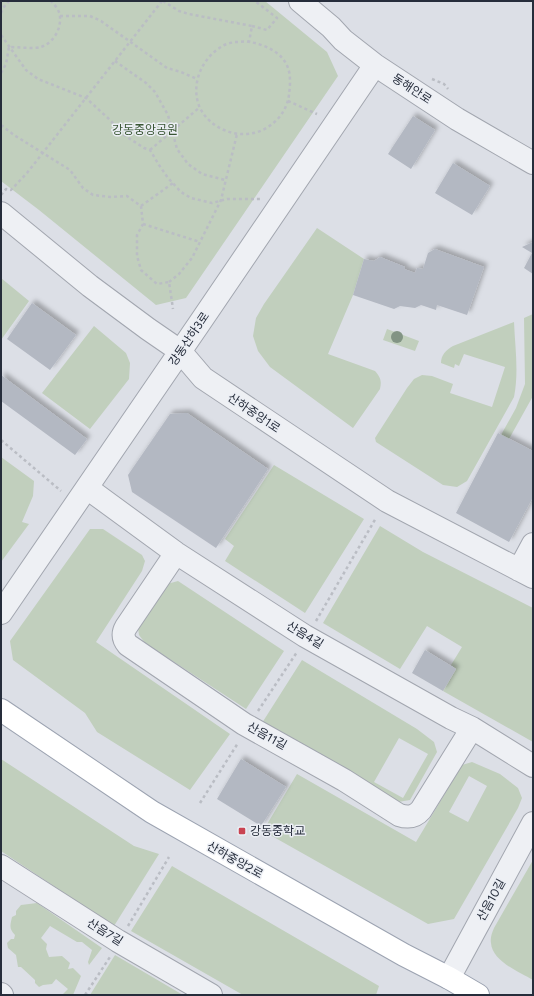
<svg xmlns="http://www.w3.org/2000/svg" width="534" height="996" viewBox="0 0 534 996" font-family="Figtree,'Noto Sans KR',sans-serif">
<defs>
<filter id="shadow"><feDropShadow dx="3.5" dy="-3.5" stdDeviation="2" flood-color="#0004"/></filter>
</defs>
<rect width="100%" height="100%" fill="#dcdfe6"/>
<path fill="#c1cfbd" fill-rule="evenodd" d="M1 1H265L327 52 338 76 186 298 156 305 39 210 1 181Z
M317 228 364 259 353 295 328 354 375 371C380 377 382 380 380 389L353 428 270 367 258 351 253 336 256 318 264 304Z
M1 278 29 301 1 340Z
M533 314V396L509 439 501 435 516 408 525 384 524 318Z
M514 322C515 347 519 372 514 397L467 481 457 487 443 485 376 442 375 438 407 388 414 379 422 375 432 376 453 384 450 393 492 407 505 367 464 354 459 366 455 364 454 368 441 363C441 355 446 350 453 346Z
M94 326 126 353 130 363 129 379 90 429 42 393Z
M387 329 419 341 415 351 383 340Z
M1 457 34 481 33 496 22 522 29 524 1 562Z
M274 465 364 519 305 613 225 561 234 546 225 539Z
M380 526 423 552 533 608V742L443 691 456 669 451 665 462 647 427 626 400 669 323 623Z
M90 529H103L142 555 145 561 142 571 96 642 230 734 190 790 97 732 85 713 13 660 10 641Z
M178 581 284 651 246 709 145 643 139 635 138 628 167 584Z
M302 660 417 729 434 742 437 752 410 800 398 802 262 723ZM399 738 428 754 403 798 374 782Z
M1 759 134 846 159 854 114 926 1 851Z
M472 762 500 774 518 788 522 798 518 808 454 919 428 924 263 831 297 774 416 842 462 765ZM469 776 487 786 468 822 449 812Z
M533 860V980C519 972 492 961 491 943 490 938 492 933 494 928Z
M172 866 379 986 376 995H243L131 931Z
M37 903 102 948 89 965 88 962 92 950 82 942H77L50 926 41 938 47 944 46 949 49 957 62 956 70 963 68 969 73 968 81 976 73 995H62L68 989 56 979 52 984 43 985 39 987 35 983V980L21 967H18L16 955 8 948 7 943 11 939H14L15 935C9 929 10 926 12 917L16 915V911L21 905Z
M115 955 183 995H90Z"/>
<path fill="#b3b8c2" filter="url(#shadow)" d="M413 116 435 130 411 169 388 154Z
M453 163 490 186 472 215 435 193Z
M533 242V274L524 268 532 253 522 247Z
M435 249 484 267 467 315 437 305 436 310 421 305 415 308 400 306 394 309 353 295 364 259 374 261 380 257 405 267 404 269 415 273 417 268 423 269 428 253Z
M32 303 76 335 50 370 7 339Z
M1 375 87 439 75 455 1 401Z
M187 413 268 469 216 548 132 492 128 475 170 414Z
M498 433 533 451V497L509 542 456 513Z
M425 650 456 669 443 691 412 673Z
M241 759 286 787 261 826 217 799Z"/>
<g fill="none" stroke-linecap="round" stroke-linejoin="round">
<g stroke="#a2a6af" stroke-width="24">
<path id="minor" d="M300 1 331 27 343 40 375 65 457 119 533 163
M1 213 90 286 148 329 180 351 203 378 387 501 533 577
M87 488 176 553 305 636 451 718 472 728 533 766
M176 553 126 627C122 634 123 639 128 645L244 724 344 780 399 815C408 818 415 817 421 810L472 728
M519 570 533 544
M1 613 199 324 375 65
M1 866 118 941 211 995
M449 978 533 823
M1 994 2 995"/>
</g>
<g stroke="#9ca3b1" stroke-width="24">
<path id="major" d="M1 710 152 812 404 955 449 978 478 995"/>
</g>
<path stroke="#babdc4" stroke-width="2.5" stroke-dasharray="3 3" stroke-linecap="butt" d="M163 1 179 11 189 14 252 26 249 42
M1 13 3 8 9 1
M60 16H90L101 21 167 68 181 72 197 79
M252 26 267 30 277 18 255 1
M1 35 26 70 38 79 86 98 109 119 124 135 144 148 150 150 159 165 168 178 181 192 191 198 212 203 227 199H260
M235 42C240 42 245 41 250 42 266 45 283 53 288 68 291 76 290 87 289 95 287 109 279 120 268 127 245 142 212 132 200 108 190 86 201 59 221 47 225 44 230 43 235 42Z
M115 61 146 83 155 92 168 115 177 149 188 164 202 174 225 180
M1 73 6 64 9 47C18 47 33 49 41 47 53 43 61 30 60 17 60 11 55 5 51 1
M432 79 444 84 448 89
M288 101 317 114
M1 125 14 135 70 170 83 188 93 195 111 197 127 196 141 206 143 224 137 235V256L141 270 157 284 169 282 173 309
M150 150 200 107
M1 195 6 189 11 190 27 173 162 1
M141 206 173 183
M143 224 200 242
M169 282 179 274 192 258 221 200 237 134
M1 440 61 491
M316 621 376 518
M258 711 297 652
M200 803 238 743
M128 926 169 857
M85 995 110 957"/>
<use href="#minor" stroke="#eef0f4" stroke-width="22"/>
<use href="#major" stroke="#fff" stroke-width="22"/>
</g>
<circle fill="#829484" cx="397" cy="337" r="6"/>
<rect fill="#c94351" stroke="#ebeef4" stroke-width="1.5" x="238" y="827" width="8" height="8" rx="2"/>
<g text-anchor="middle" dominant-baseline="central" stroke-width="3" stroke-linejoin="round" paint-order="stroke">
<g font-size="12" fill="#262d3b" stroke="#ebeef4">
<text transform="translate(412 89) rotate(33)">동해안로</text>
<text transform="translate(189 339) rotate(-56)">강동산하3로</text>
<text transform="translate(254 413) rotate(34)">산하중앙1로</text>
<text transform="translate(305 635) rotate(31)">산음4길</text>
<text transform="translate(267 736) rotate(29)">산음11길</text>
<text transform="translate(235 860) rotate(29)">산하중앙2로</text>
<text transform="translate(491 900) rotate(-61)">산음10길</text>
<text transform="translate(105 932) rotate(32)">산음7길</text>
</g>
<g font-size="12" fill="#395634" stroke="#ebeef4">
<text x="145" y="130">강동중앙공원</text>
</g>
<g font-size="12" fill="#262d3b" stroke="#ebeef4" text-anchor="start">
<text x="250" y="831">강동중학교</text>
</g>
</g>
<rect width="534" height="996" fill="none" stroke="#262d3b" stroke-width="4"/>
</svg>
